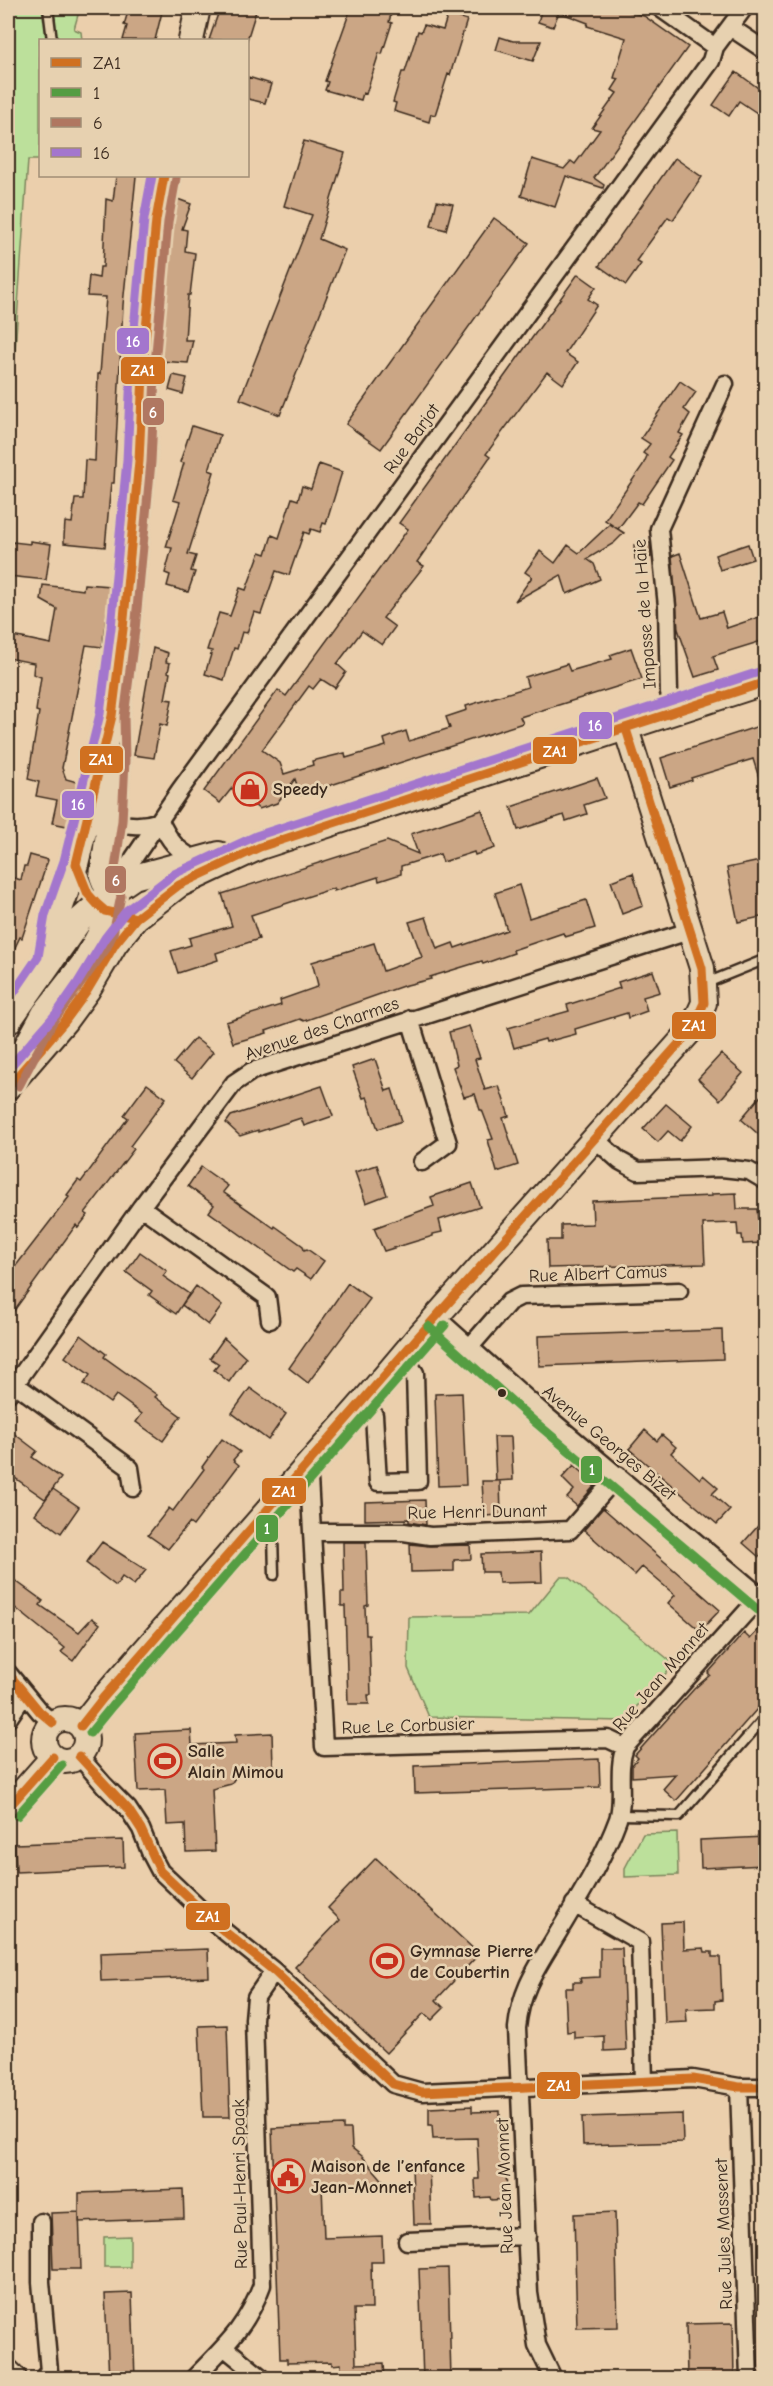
<svg xmlns="http://www.w3.org/2000/svg" width="773" height="2386" viewBox="0 0 773 2386" font-family="'Comic Neue',sans-serif">
<rect width="100%" height="100%" fill="#ebcfac"/>
<filter id="ink" filterUnits="userSpaceOnUse"><feTurbulence type="fractalNoise" baseFrequency=".0167" numOctaves="2"/><feDisplacementMap in="SourceGraphic" scale="12" xChannelSelector="R" yChannelSelector="G"/><feConvolveMatrix kernelMatrix="1 2 1 2 8 2 1 2 1" color-interpolation-filters="sRGB"/></filter>
<g filter="url(#ink)">
<path fill="#bce09b" stroke="#7c855c" stroke-width="1.5" d="M8 8H80L74 29 81 32 82 40H40V160H28L10 423 8 422Z
M560 1577H568L674 1664 624 1721 429 1717 408 1668 409 1617 529 1615Z
M677 1833 678 1875 625 1877V1868L643 1834Z
M130 2236V2267H104V2237Z"/>
<path fill="#cba685" stroke="#3b2a1e" stroke-width="1.5" d="M129 8H163L155 40H123L127 26 124 25Z
M220 8H257L247 40H209Z
M351 8H369L391 14 389 22 392 23 382 54 379 53 366 94 363 93 361 100 325 90 328 82 325 81Z
M542 8H617L644 16 688 47 594 178 604 185 603 188 566 176 555 207 521 196 532 159 564 169 571 161 575 164 600 130 592 128 617 93 612 90 619 79 614 78 626 38 587 26 588 23 559 12 553 27 538 22Z
M448 14 467 20 450 75 448 74 435 115 431 114 429 122 394 111 396 103 393 102 402 72H405L418 31 421 32 424 25 443 30Z
M500 37 513 41H541L533 61 496 50Z
M736 72 765 93V107L760 115 739 101 729 116 713 105Z
M248 77 271 84 265 103 248 99Z
M304 141 345 153 319 239 345 250 280 415 240 399 312 215 284 206Z
M675 158 702 177 673 220 668 217 636 261 641 264 626 285 599 266Z
M116 176H136L123 305 114 483H111L105 547 64 543V537L65 522 72 523 75 499H83L85 460 95 461 98 374H100L106 297 87 296 89 276 99 278 100 267H103L106 199 113 201Z
M175 198 191 204 182 229 187 230 185 251 195 253 190 295H188L185 340H193L188 363 160 361 163 315Z
M437 201 453 204 446 230 431 226Z
M494 218 529 243 381 449 346 424Z
M578 274 596 287 588 299 597 305 565 353 578 362 563 384 547 372 486 454 490 457 417 562 424 566 383 618 395 627 382 645 362 631 337 664 346 672 335 688 321 679 313 689 309 686 262 750 280 763 284 774 313 765 312 761 345 753 346 758 386 746 384 739 406 731 409 741 450 728 446 717 467 710 466 706 528 687 525 677 567 664 570 671 612 659 610 655 631 648 642 679 520 717 523 723 495 732 300 795 295 779 277 803 259 809 232 788 220 803 204 791 278 690 286 696 383 564 408 529 399 523Z
M173 375 187 378 183 394 169 390Z
M680 381 696 392 684 409 690 414 679 433 683 435 668 457 672 460 642 504 638 502 618 529 605 520 643 465 647 456 643 453 650 444 641 438Z
M192 426 220 435 209 470 214 472 188 554 196 556 191 571 195 572 188 592 167 586 170 575 165 573 172 548 166 547 180 502 173 500 184 463 180 462Z
M319 464 342 472 326 524 323 523 320 532 311 529 309 534 304 532 289 575 276 571 261 614 254 612 247 633 242 632 237 649 234 648 224 680 205 674 212 651 207 650 219 613 230 616 240 588 246 590 260 552 266 554 272 535 279 538 292 498 298 500 302 486 311 489Z
M610 524 624 533 614 543 587 559 594 564 600 579 567 594 561 575 515 601 532 577 525 572 540 551 555 563 568 545 579 553Z
M30 541 51 544 46 580 8 576V553L13 542 30 544Z
M650 543 651 557 635 559 634 545Z
M748 544 753 559 720 570 715 555Z
M680 553 701 618 722 612 727 628 765 615V640L713 656 718 670 695 677 678 629 672 556Z
M84 584 110 586 102 647 86 645 62 768 66 779 77 782 67 826 52 823 57 800 36 796 39 782 28 779 39 712 36 711 41 677 33 674 34 663 8 658V635L51 644 57 609 41 600 43 585 83 590Z
M153 648 168 653 166 662 170 663 168 672 170 673 165 699 172 700 167 726 160 724 154 758 134 755Z
M765 724V787H762L753 759 691 778 692 780 670 787 661 758Z
M597 778 605 798 584 805 587 814 566 821 564 815 518 830 511 807Z
M482 810 495 848 475 855 474 852 443 862 440 854 401 866V874L379 881 378 877 334 891V888L251 915 259 939 216 953 218 960 178 973 171 951 191 945 189 938 232 926 222 894 387 841 418 854 411 834Z
M30 855 48 860 22 938 20 937 8 962V886L11 877 21 880 24 866H27Z
M765 860V916L738 922 727 868Z
M633 873 643 906 622 914 611 881Z
M519 885 529 918 586 900 595 928 565 937 563 933 513 950 514 953 483 964 482 961 430 977 431 979 403 986 304 1021 300 1019 266 1031 267 1033 233 1043 226 1022 281 1005 280 1000 317 987 318 985 312 962 374 943 383 971 422 957 409 922 426 917 437 949 453 943 455 948 507 930 495 893Z
M653 971 660 992 643 997 647 1011 628 1018 627 1013 575 1029 576 1034 546 1042 545 1039 514 1048 508 1028 569 1011 567 1005 620 988 618 982Z
M469 1026 480 1058 475 1059 485 1090 499 1086 509 1116 503 1118 518 1165 497 1172 488 1140 493 1139 482 1110H480L475 1094 464 1097 453 1067 457 1065 449 1032Z
M195 1038 213 1052 192 1078 174 1063Z
M721 1054 743 1073 720 1100 698 1079Z
M375 1059 386 1091 392 1089 402 1121 378 1129 367 1097 363 1098 352 1067Z
M147 1084 166 1098 130 1146 134 1149 85 1213 88 1215 78 1228 76 1225 8 1319V1276L69 1197 67 1195 78 1180 81 1182 128 1118 124 1115Z
M322 1086 333 1116 304 1126 301 1118 258 1132V1130L240 1136 226 1123 231 1116Z
M765 1091V1140L741 1119Z
M666 1104 692 1126 680 1141 668 1131 658 1142 643 1129Z
M377 1165 387 1195 366 1203 355 1172Z
M201 1167 228 1186 223 1192 274 1228 275 1226 303 1246 304 1250 307 1249 324 1261 311 1279 296 1269 293 1272 209 1212 214 1205 188 1186Z
M472 1183 480 1207 439 1220 442 1232 433 1234V1236L384 1251 374 1228 434 1206 431 1197Z
M736 1193 737 1209H757L758 1218 761 1219 763 1243 743 1244 742 1235H738L737 1223 703 1224 705 1264 548 1268 547 1240H561V1225L593 1224 592 1201 712 1196V1194Z
M140 1252 167 1271 163 1276 189 1294 176 1314 149 1295 152 1291 126 1272Z
M348 1283 370 1299 308 1383 289 1368Z
M196 1286 222 1306 208 1325 182 1305Z
M722 1330 723 1359 539 1366 538 1336Z
M81 1335 106 1354 104 1357 157 1395 155 1397 181 1416 163 1441 136 1422 142 1414 116 1395 110 1403 84 1384 90 1375 65 1357Z
M224 1338 246 1358 229 1382 214 1370 219 1364 210 1358Z
M250 1388 286 1414 268 1440 232 1413Z
M462 1393 466 1485 438 1486 435 1394Z
M8 1429 37 1451 32 1457 61 1478 45 1499 8 1473Z
M645 1430 657 1441 662 1435 676 1447 671 1453 700 1479 703 1475 718 1488 712 1494 730 1510 717 1524 629 1449Z
M494 1437H511L513 1480 496 1481Z
M222 1439 240 1452 233 1460 239 1465 193 1526 189 1523 168 1549 148 1535 169 1508 173 1511 204 1469 202 1467Z
M574 1465 596 1484 577 1506 567 1498 574 1490 562 1478Z
M482 1481H500L501 1515 484 1516Z
M53 1489 79 1507 61 1533 35 1514Z
M425 1500 426 1525 409 1522V1519L365 1520V1502Z
M603 1508 720 1610 700 1631 668 1603 675 1595 642 1567 635 1575 584 1530Z
M765 1518V1549L759 1557 743 1543Z
M102 1542 146 1570 134 1585 122 1577 116 1586 86 1563Z
M343 1542H366L368 1605 365 1606 366 1635H369L371 1695H368L369 1704H348L345 1606H341V1593H344Z
M410 1544 430 1546 470 1545 471 1559 454 1560V1571L411 1572Z
M541 1552 542 1582 499 1583 498 1572H482L481 1554Z
M13 1579 43 1601 40 1605 79 1632 92 1618 100 1624 73 1661 61 1652 65 1648 8 1602V1586Z
M765 1623V1700L676 1801 663 1789 676 1774 632 1777V1765L638 1758 635 1755 694 1689 710 1675 708 1673 744 1633 750 1639Z
M191 1730 192 1745 236 1743 235 1735 272 1733 273 1768 240 1770 231 1784 212 1789 215 1851 186 1852 185 1824 167 1825 165 1790 138 1791 135 1733Z
M599 1759 600 1787 415 1793 414 1766Z
M765 1837V1865L701 1868 700 1840Z
M123 1840 124 1867 16 1872 15 1844Z
M376 1858 479 1954 436 2000 444 2008 432 2020 424 2013 386 2053 295 1967 340 1920 328 1908Z
M683 1922 684 1949 704 1948 705 1952H712V1957H720L722 2000 715 2001V2008L686 2009 687 2022 665 2023 661 1923Z
M600 1948H622L626 2050 604 2051V2036L574 2038V2031L567 2032 565 1988H573V1982H581L580 1978 600 1977Z
M208 1949 209 1977 101 1981 100 1953Z
M227 2025 230 2117H203L199 2026Z
M472 2106V2112L500 2111V2136H505L507 2199 491 2200 490 2197 476 2198 475 2179H479L477 2138 433 2139 432 2125H429V2108Z
M682 2114 683 2142 583 2145 582 2117Z
M343 2125V2129H351L352 2148 362 2156 386 2184 322 2186 324 2238 382 2236 383 2262H371L372 2309H354L356 2364 384 2363 385 2379H342L341 2364 332 2365V2362L287 2363V2359H280L272 2128Z
M412 2166H429L431 2224H414Z
M183 2189 184 2218 79 2222V2193Z
M79 2212 81 2269H53L51 2213Z
M615 2212 618 2327 577 2328 574 2214Z
M448 2268 451 2379H423L419 2269Z
M132 2293 135 2379H109L105 2294Z
M733 2323 734 2379H687L686 2324Z"/>
<g fill="none" stroke-linecap="round" stroke-linejoin="round">
<g stroke="#3b2a1e" stroke-width="13">
<path id="lane" d="M48 8 52 40
M704 984 766 959
M263 1519 273 1533 274 1575
M619 1815 679 1816 766 1716"/>
</g>
<g stroke="#3b2a1e" stroke-width="21">
<path id="street" d="M660 8 715 47
M730 27 766 51
M675 711 669 693 667 606 659 529 725 384
M101 816C120 826 140 828 160 821 169 840 176 850 196 860
M116 884 180 790 711 61 715 47 744 8
M410 1019 448 1143 422 1162
M595 1139 620 1161 638 1171 722 1168 749 1171 766 1181
M141 1207 267 1297 270 1320
M436 1317 543 1413 766 1601
M469 1348 509 1302 521 1296 679 1291
M15 1384 130 1468 133 1488
M8 1394 141 1207 234 1083 252 1071 689 931
M365 1400 374 1415 378 1482 418 1481 415 1373 403 1355
M303 1471 309 1478 324 1747 608 1739 625 1747
M312 1532H404L430 1536 570 1530 618 1475
M8 1673 40 1712 53 1723
M8 1719 24 1695
M79 1756 104 1785 128 1809 141 1829 151 1854 160 1871 219 1927 274 1971 393 2084 422 2092 693 2079 739 2087H766
M574 1904 640 1942 644 2081
M739 2087 749 2378
M41 2222V2282L49 2371 43 2378
M407 2241 527 2236
M224 2347 262 2378
M194 2378C224 2347 247 2327 262 2285L254 2019 256 1997 274 1971
M553 2378 537 2345 529 2293 517 2028C521 1989 537 1968 556 1936 578 1899 603 1860 618 1819 625 1799 616 1771 625 1747L766 1590"/>
</g>
<g stroke="#3b2a1e" stroke-width="28">
<path id="secondary" d="M191 40 198 8
M49 962 57 918 76 864 112 716 123 629 139 461 144 352 156 220 164 176
M8 1022 80 920 109 894 134 877 219 854
M22 1054 44 1014 84 963 102 930 109 894 102 876 110 820 113 758
M8 1087 65 1021 87 991 115 944 136 918 179 885 260 847 766 682
M44 1740a21 21 0 1 1 42 0a21 21 0 1 1-42 0Z
M81 1726 103 1698 365 1400 419 1336 692 1029 704 1003 702 968 626 729
M8 1808 53 1757
M8 2372 14 2378"/>
</g>
<use href="#lane" stroke="#e7d1b0" stroke-width="8"/>
<use href="#street" stroke="#e7d1b0" stroke-width="16"/>
<use href="#secondary" stroke="#e7d1b0" stroke-width="24"/>
<g stroke="#e7d1b0" stroke-width="14">
<path id="bus-1" d="M136 918 105 911 97 904 88 894 76 864 112 716 123 629 139 461 144 352 156 220 164 176
M8 1087 65 1021 87 991 115 944 136 918 179 885 260 847 766 682
M8 1673 40 1712 53 1723
M81 1726 103 1698 419 1336 692 1029 704 1003 702 968 626 729
M79 1756 128 1809 141 1829 160 1871 219 1927 274 1971 393 2084 422 2092 693 2079 739 2087H766
M8 1808 53 1757"/>
</g>
<g stroke="#e7d1b0" stroke-width="14">
<path id="bus-2" d="M428 1326 535 1422 758 1610
M90 1733 112 1706 445 1325
M17 1816 62 1765"/>
</g>
<g stroke="#e7d1b0" stroke-width="14">
<path id="bus-3" d="M19 1086 54 1020 106 949 113 934 121 896 114 875 122 821 125 760 124 717 135 630 151 462 156 353 168 222 176 178"/>
</g>
<g stroke="#e7d1b0" stroke-width="14">
<path id="bus-4" d="M8 1001 38 957 45 915 64 861 100 714 111 628 127 460 132 351 144 219 152 176
M8 1069 56 1014 77 984 105 938 127 910 174 874 256 836 762 671"/>
</g>
<use href="#bus-1" stroke="#d07020" stroke-width="9"/>
<use href="#bus-2" stroke="#549d42" stroke-width="9"/>
<use href="#bus-3" stroke="#b07761" stroke-width="9"/>
<use href="#bus-4" stroke="#a376cd" stroke-width="9"/>
</g>
</g>
<defs>
<g id="shop-ring" transform="scale(1.725)"><circle r="9.5" fill="#e7d1b0" stroke="#c8321e" stroke-width="1.5"/><path d="M-5-2.5h2.3a2.7 3.5 0 0 1 5.4 0H5L5.5 6h-11ZM-1.5-2.5h3a1.5 2.3 0 0 0-3 0Z" fill="#c8321e"/></g>
<g id="stadium-ring" transform="scale(1.725)"><circle r="9.5" fill="#e7d1b0" stroke="#c8321e" stroke-width="1.5"/><path d="M0-5a6.5 5 0 1 0 0 10a6.5 5 0 1 0 0-10ZM-3.5-1.8h7v3.6h-7Z" fill="#c8321e"/></g>
<g id="civic-ring" transform="scale(1.725)"><circle r="9.5" fill="#e7d1b0" stroke="#c8321e" stroke-width="1.5"/><path d="M-.6-6.5H3V-4.5H.6V-3L4-1V1h2V6H-6V1h2V-1L-.6-3ZM-1.2 2.5V6h2.4V2.5Z" fill="#c8321e"/></g>
</defs>
<g fill-rule="evenodd">
<use href="#shop-ring" x="250" y="789"/>
<use href="#stadium-ring" x="165" y="1761"/>
<use href="#stadium-ring" x="387" y="1961"/>
<use href="#civic-ring" x="288" y="2176"/>
</g>
<circle fill="#3b2a1e" stroke="#e7d1b0" stroke-width="2" cx="502" cy="1393" r="5"/>
<g text-anchor="middle" dominant-baseline="central" stroke-width="5" stroke-linejoin="round" paint-order="stroke">
<g font-size="18" fill="#3b2a1e" stroke="#e7d1b0">
<text transform="translate(412 439) rotate(-54)">Rue Barjot</text>
<text transform="translate(645 614) rotate(-94)">Impasse de la Haie</text>
<text transform="translate(322 1029) rotate(-19)">Avenue des Charmes</text>
<text transform="translate(598 1274) rotate(-2)">Rue Albert Camus</text>
<text transform="translate(609 1443) rotate(40)">Avenue Georges Bizet</text>
<text transform="translate(477 1512) rotate(-1)">Rue Henri Dunant</text>
<text transform="translate(661 1677) rotate(-49)">Rue Jean Monnet</text>
<text transform="translate(408 1726) rotate(-2)">Rue Le Corbusier</text>
<text transform="translate(240 2184) rotate(-91)">Rue Paul-Henri Spaak</text>
<text transform="translate(505 2186) rotate(-92)">Rue Jean Monnet</text>
<text transform="translate(724 2234) rotate(-92)">Rue Jules Massenet</text>
</g>
<g font-size="18" font-weight="bold" fill="#3b2a1e" stroke="#e7d1b0" text-anchor="start">
<text x="273" y="789">Speedy</text>
<text x="188" y="1751">Salle<tspan x="188" dy="21">Alain Mimou</tspan></text>
<text x="410" y="1951">Gymnase Pierre<tspan x="410" dy="21">de Coubertin</tspan></text>
<text x="311" y="2166">Maison de l’enfance<tspan x="311" dy="21">Jean-Monnet</tspan></text>
</g>
</g>
<g stroke="#e7d1b0" stroke-width="2">
<rect x="116" y="327" width="34" height="28" rx="6" fill="#a376cd"/>
<rect x="120" y="356" width="46" height="29" rx="6" fill="#d07020"/>
<rect x="142" y="397" width="23" height="29" rx="6" fill="#b07761"/>
<rect x="578" y="711" width="35" height="29" rx="6" fill="#a376cd"/>
<rect x="532" y="736" width="46" height="29" rx="6" fill="#d07020"/>
<rect x="79" y="745" width="45" height="29" rx="6" fill="#d07020"/>
<rect x="61" y="790" width="34" height="29" rx="6" fill="#a376cd"/>
<rect x="104" y="865" width="23" height="29" rx="6" fill="#b07761"/>
<rect x="671" y="1011" width="46" height="29" rx="6" fill="#d07020"/>
<rect x="580" y="1455" width="23" height="29" rx="6" fill="#549d42"/>
<rect x="261" y="1477" width="46" height="28" rx="6" fill="#d07020"/>
<rect x="255" y="1514" width="24" height="29" rx="6" fill="#549d42"/>
<rect x="185" y="1902" width="46" height="29" rx="6" fill="#d07020"/>
<rect x="536" y="2071" width="45" height="29" rx="6" fill="#d07020"/>
</g>
<g font-size="16" text-anchor="middle" font-weight="bold" fill="#fff">
<text x="133" y="347">16</text>
<text x="143" y="376">ZA1</text>
<text x="153" y="418">6</text>
<text x="595" y="731">16</text>
<text x="555" y="757">ZA1</text>
<text x="101" y="765">ZA1</text>
<text x="78" y="810">16</text>
<text x="116" y="886">6</text>
<text x="694" y="1031">ZA1</text>
<text x="592" y="1475">1</text>
<text x="284" y="1497">ZA1</text>
<text x="267" y="1534">1</text>
<text x="208" y="1922">ZA1</text>
<text x="559" y="2091">ZA1</text>
</g>
<rect width="773" height="2386" fill="none" stroke="#e7d1b0" stroke-width="30"/>
<rect x="15" y="15" width="743" height="2356" fill="none" stroke="#3b2a1e" stroke-width="2" filter="url(#ink)"/>
<rect x="39" y="39" width="210" height="138" fill="#e7d1b0" stroke="#a28e76" stroke-width="1.5"/>
<rect x="51" y="58" width="30" height="9" fill="#d07020" stroke="#a28e76" stroke-width="1.5"/>
<text x="93" y="69" font-size="18" fill="#3b2a1e">ZA1</text>
<rect x="51" y="88" width="30" height="9" fill="#549d42" stroke="#a28e76" stroke-width="1.5"/>
<text x="93" y="99" font-size="18" fill="#3b2a1e">1</text>
<rect x="51" y="118" width="30" height="9" fill="#b07761" stroke="#a28e76" stroke-width="1.5"/>
<text x="93" y="129" font-size="18" fill="#3b2a1e">6</text>
<rect x="51" y="148" width="30" height="9" fill="#a376cd" stroke="#a28e76" stroke-width="1.5"/>
<text x="93" y="159" font-size="18" fill="#3b2a1e">16</text>
</svg>
